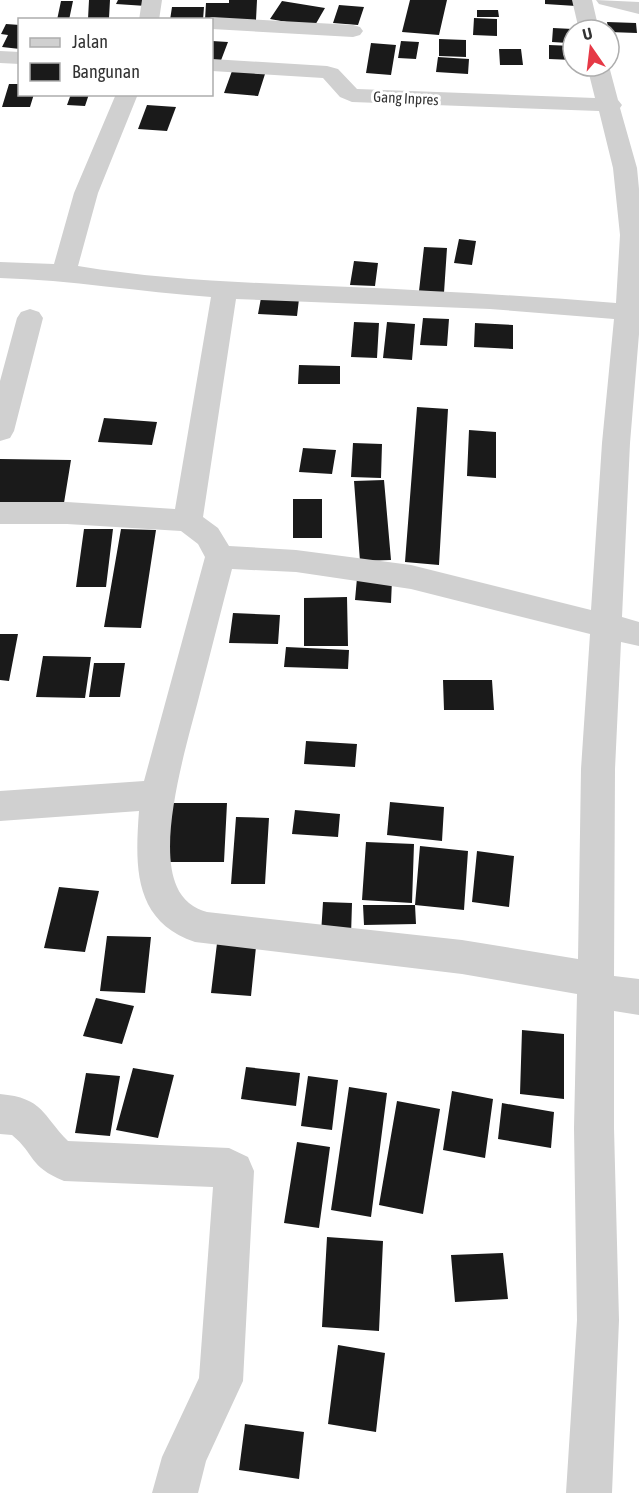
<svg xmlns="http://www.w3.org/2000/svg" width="639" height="1493" viewBox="0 0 639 1493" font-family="'Asap Condensed',sans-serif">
<rect width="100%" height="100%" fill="#fff"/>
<path fill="#1a1a1a" d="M89 0H110L109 18 88 19Z
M118 0H148L146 6 116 4Z
M229 0H257L256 20H205L206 3H229Z
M410 0H447L439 35 402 32Z
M545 0H576V6L545 4Z
M61 1H73L69 20H57Z
M282 1 325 8 314 27 270 19Z
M339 5 364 7 358 25 333 23Z
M172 7H204L203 20H170Z
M477 10H498L499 17H477Z
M474 18 497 19V36L473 35Z
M607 22 636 23 637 33 609 32Z
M6 24 20 25V49L2 47 8 35 1 34Z
M553 28 573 29V37H568V43L552 42Z
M439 39 466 40V57L439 56Z
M212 41 228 42 220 63 212 62Z
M401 41 419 42 416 59 398 58Z
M371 43 396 45 391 75 366 73Z
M549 45 573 46V60L549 59Z
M499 49H521L523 65H500Z
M438 57 469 59 468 74 436 72Z
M232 71 265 74 258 96 224 93Z
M9 84H20V94H34L30 107H2Z
M71 94H89L85 106 67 105Z
M147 105 176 107 167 131 138 129Z
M459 239 476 241 472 265 454 263Z
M424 247 447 248 444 293 419 291Z
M354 261 378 263 375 286 350 285Z
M261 298 299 299 297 316 258 314Z
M423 318 449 319 447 346 420 345Z
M354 322 379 323 377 358 351 357Z
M387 322 415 324 412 360 383 358Z
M475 323 513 325V349L474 347Z
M299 365 340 366V384H298Z
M417 407 448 409 439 565 405 562Z
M104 418 157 422 152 445 98 442Z
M469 430 496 432V478L467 476Z
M353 443 382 444 381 478 351 477Z
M303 448 336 450 332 474 299 472Z
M0 459 71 460 63 509H0Z
M384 480 391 560 360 561 354 481Z
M293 499H322V538H293Z
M84 529H113L106 587H76Z
M121 529 156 530 141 628 104 627Z
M357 578 392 580 391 603 355 600Z
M347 597 348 646H304V598Z
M233 613 280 615 278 644 229 643Z
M0 634H18L9 681 0 680Z
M286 647 349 650 348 669 284 667Z
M43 656 91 657 85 698 36 697Z
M94 663H125L120 697H89Z
M443 680H492L494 710H444Z
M306 741 357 744 355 767 304 764Z
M390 802 444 807 442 841 387 835Z
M165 803H227L224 862H161Z
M295 810 340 814 338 837 292 834Z
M236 817 269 818 265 884H231Z
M366 842 414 844 412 903 362 900Z
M420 846 468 851 464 910 415 905Z
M477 851 514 856 509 907 472 902Z
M59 887 99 891 85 952 44 948Z
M323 902 352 903 351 936 321 934Z
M363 905H415L416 924 364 925Z
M218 935 257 937 251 996 211 993Z
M107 936 151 937 145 993 100 991Z
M96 998 134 1006 122 1044 83 1036Z
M522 1030 564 1034V1099L520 1094Z
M246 1067 300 1073 296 1106 241 1099Z
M133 1068 174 1075 158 1138 116 1130Z
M86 1073 120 1076 110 1136 75 1133Z
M308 1076 338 1080 332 1130 301 1126Z
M349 1087 387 1093 371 1217 331 1210Z
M452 1091 493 1099 485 1158 443 1150Z
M397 1101 440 1109 423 1214 379 1205Z
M502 1103 554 1112 551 1148 498 1139Z
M297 1142 330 1147 319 1228 284 1223Z
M327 1237 383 1241 379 1331 322 1327Z
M503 1253 508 1299 455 1302 451 1255Z
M338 1345 385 1353 376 1432 328 1424Z
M245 1424 304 1432 299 1479 239 1470Z"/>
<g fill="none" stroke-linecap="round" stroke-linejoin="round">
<path fill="#d0d0d0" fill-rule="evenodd" d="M142 0H162L159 20H139Z
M572 0H592L599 30H579Z
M596 0 639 2V14L599 4Z
M212 17 353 25 360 27 363 31 360 35 353 37 212 29V20H204Z
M0 51 20 52V64L0 63Z
M212 59 327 66 338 69 357 89 595 98 587 66H609L618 100 622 105 620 108 637 168 639 189V334L630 443 622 617 639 622V646L621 642 615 769 614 976 639 979V1015L614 1011V1128L619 1320 612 1493H566L577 1320 574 1128 577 994 462 974 195 942C133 921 135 866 139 811L0 821V791L144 781 205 557 198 544 181 531 67 524H0V502H67L175 509 211 297C140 292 71 280 0 278V262L54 264 74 193 116 94H138L98 193 78 266C168 281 260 283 351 287 440 291 528 296 616 303L620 235 613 168 599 111 352 102 340 97 323 78 212 71ZM236 299 490 309 614 319 602 443 591 610 411 565 296 550 229 546 218 528 203 517ZM232 569 296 572 411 589 590 634 581 769 578 959 462 940 207 912C194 909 182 899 177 887 156 841 188 741 200 693 211 652 221 610 232 569Z
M30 309 39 312 43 318 14 431 10 438 0 441V381L17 318 21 312Z
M0 1094C44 1098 42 1115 68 1141L229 1148 248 1157 254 1171 243 1381 206 1461 198 1493H152L162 1457 199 1378 213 1187 64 1181C28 1166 36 1155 12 1135L0 1134Z"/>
</g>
<g text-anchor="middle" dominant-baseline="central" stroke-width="6" stroke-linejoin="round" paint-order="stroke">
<g font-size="15" fill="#333" stroke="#fff">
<text transform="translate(406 98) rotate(3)">Gang Inpres</text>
</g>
</g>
<rect x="18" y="18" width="195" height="78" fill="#ffffff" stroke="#adadad" stroke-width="1.5"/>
<rect x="30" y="38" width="30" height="9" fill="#d0d0d0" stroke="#adadad" stroke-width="1.5"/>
<text x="72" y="48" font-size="18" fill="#333333">Jalan</text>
<rect x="30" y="63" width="30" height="18" fill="#1a1a1a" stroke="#adadad" stroke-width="1.5"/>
<text x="72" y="78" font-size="18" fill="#333333">Bangunan</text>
<g transform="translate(591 48) rotate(346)"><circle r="28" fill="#ffffff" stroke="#adadad" stroke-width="1.5"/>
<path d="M0-4.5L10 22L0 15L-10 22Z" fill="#e63946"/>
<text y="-9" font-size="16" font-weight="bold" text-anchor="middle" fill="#333333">U</text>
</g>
</svg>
